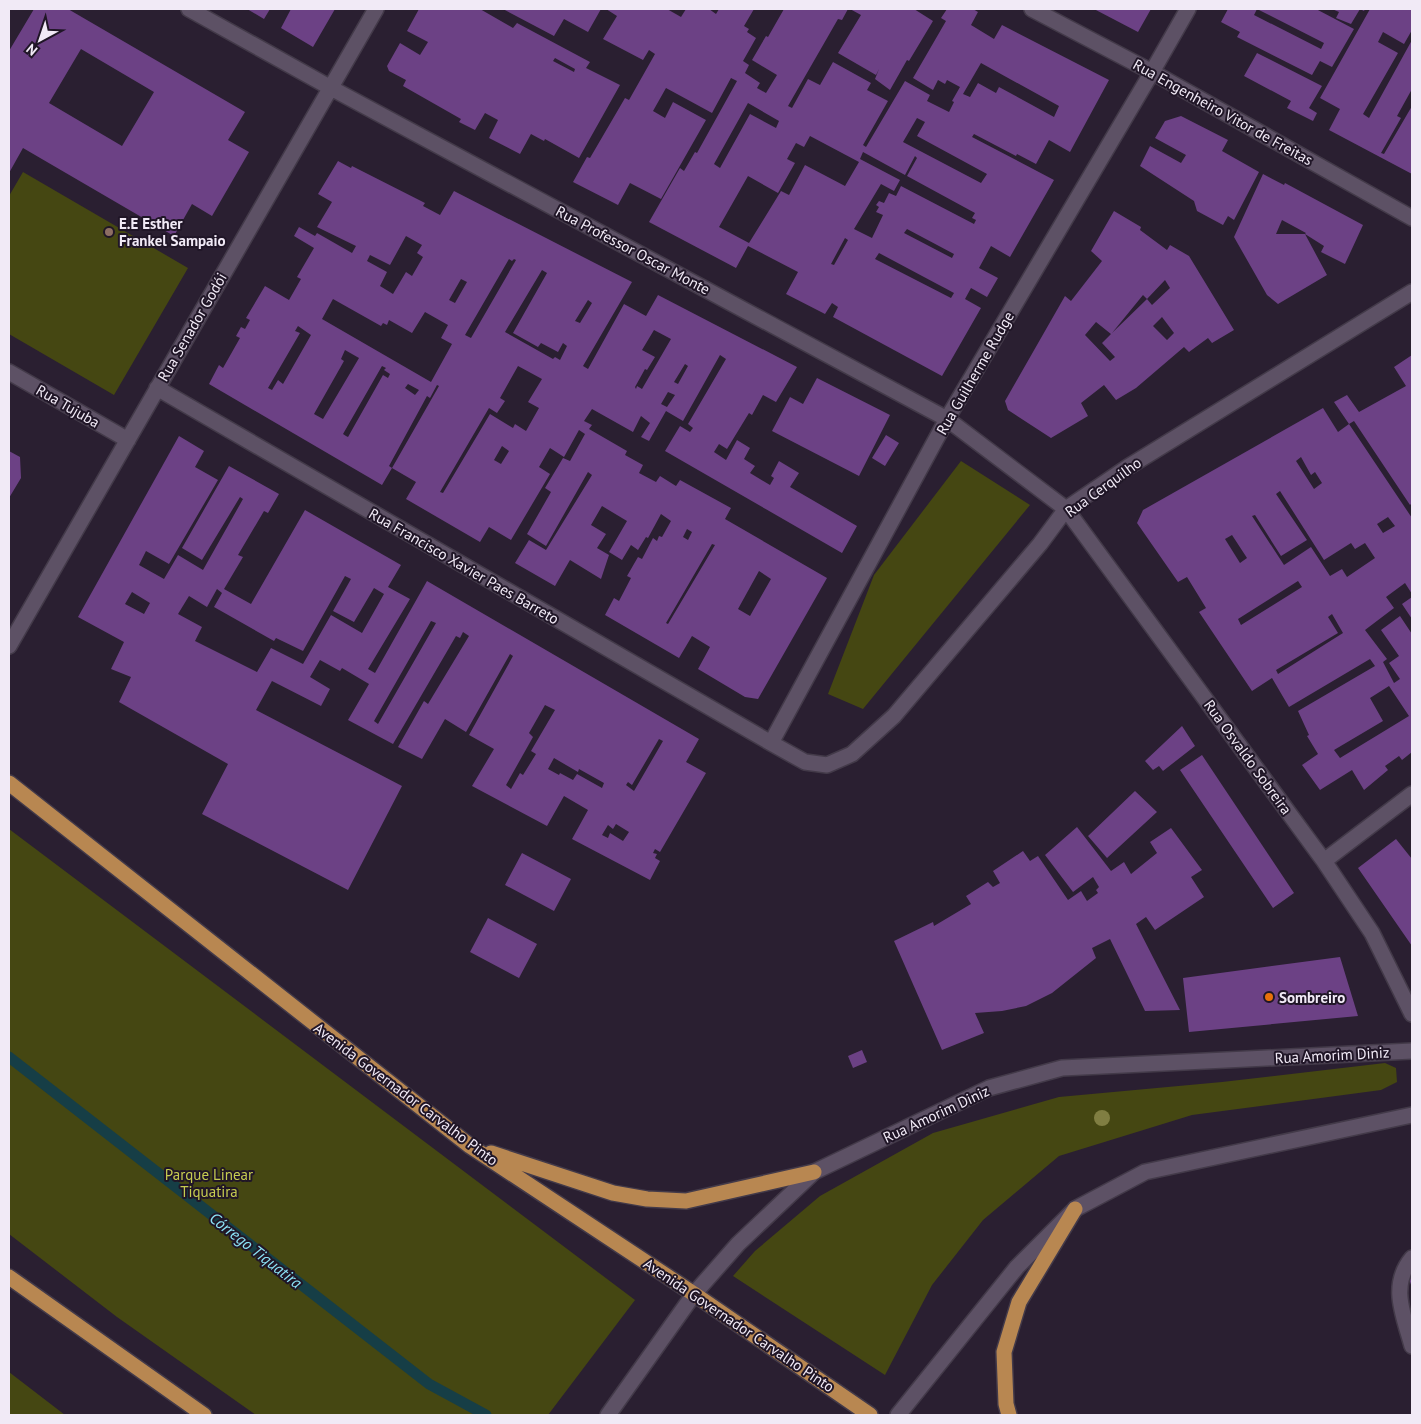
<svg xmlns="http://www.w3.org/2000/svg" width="1421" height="1424" viewBox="0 0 1421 1424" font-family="'PT Sans',sans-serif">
<rect width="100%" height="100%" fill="#2a1f31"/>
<path fill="#454712" d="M23 172 188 268 114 395 9 334V196Z
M961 461 1030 505 863 709 828 694 874 575Z
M9 829 635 1300 548 1415H256L117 1317 9 1234Z
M1385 1063 1396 1068 1397 1082 1381 1090 1192 1115 1059 1156 983 1220 932 1285 885 1375 733 1276 755 1251 820 1196 933 1133 1059 1097 1222 1082Z
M9 1372 65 1415H9Z"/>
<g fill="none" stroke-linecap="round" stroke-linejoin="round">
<path stroke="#163e46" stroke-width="11" d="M9 1057 429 1384 486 1415"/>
</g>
<path fill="#6c4185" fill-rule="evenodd" d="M34 9H68L245 112 228 140 249 152 212 216 192 204 174 236 23 148 9 173V51ZM81 49 154 92 122 146 49 103Z
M247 9H270L264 19Z
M291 9H335L313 47 281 28Z
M419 9H480L513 28 517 23 590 62 586 68 620 85 579 158 545 139 544 141 531 134 520 154 489 138 498 120 485 113 475 130 459 122 461 119 403 86 406 80 389 71 387 66 400 43 420 55 428 42 407 31ZM555 58 575 69 574 72 553 61Z
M503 9H601L588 32 564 19 554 36Z
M606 9H667L681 17 686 9H709L716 14 719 9H754L744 26 749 29 747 32 756 38 743 61 749 65 745 73 760 83 757 88 766 93 777 75 752 60 766 36 768 37 784 9H848L842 20 838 19 788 106 792 108 808 79 820 85 833 62 871 83 867 90 888 101 863 145 866 147 905 81 930 95 927 101 949 112 954 102 952 101 960 87 947 80 945 84 938 80 933 90 913 78 946 21 941 18 947 9H973L978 12 971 25 994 39 1002 25 1109 80 1070 152 1049 140 1036 164 1017 154 1016 156 974 134 972 137 1054 180 1010 257 991 246 979 268 998 278 987 297 971 288 965 299 981 308 942 376 833 317 838 307 832 303 825 314 786 294 798 272 748 246 736 268 649 222 680 168 684 171 695 152 697 153 737 81 731 78 712 113 666 88 653 111 665 118 673 102 706 120 661 199 630 183 618 205 573 182 587 157 590 158 625 98 629 100 655 54 649 50 643 60 603 39 617 16ZM981 63 1059 106 1054 117 999 87 996 93 978 83 970 97 963 94ZM748 103 779 121 776 128 750 114 720 168 714 164ZM917 118 925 122 917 136 987 174 981 183 903 142ZM810 136 859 162 845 186 805 165 789 195 781 191 749 243 719 227 748 176 778 193 795 163 787 159 796 143 804 147ZM863 152 905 175 915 156 917 158 907 176 975 213 972 218 976 220 974 224 901 186 896 196 889 193 884 203 879 201 876 205 879 207 876 212 883 215 872 238 854 229 881 184 894 191 900 180 860 159ZM907 229 954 254 952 258 904 233ZM845 238 848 240 834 265 831 264ZM879 253 954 293 951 298 875 259Z
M850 9H914L933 21 909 61 907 60 890 90 875 79 879 69 876 75 838 53 861 15Z
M1094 9H1151L1138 32Z
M1228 9H1316L1354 29 1332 67 1320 61 1312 75 1237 37 1240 32 1221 22ZM1257 9 1324 43 1321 49 1254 15Z
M1332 9H1365L1364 11 1360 9 1351 24 1336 18 1339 12Z
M1370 9H1412V30L1404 44 1383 32 1378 42 1398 53 1363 114 1369 118 1412 40V89L1397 116 1401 118 1381 153 1384 154 1412 106V174L1329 130 1340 109 1320 98Z
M1257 53 1322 86 1309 108 1317 113 1313 121 1287 108 1291 101 1244 76Z
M1181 116 1228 140 1222 151 1259 172 1234 220 1228 216 1223 225 1197 211 1194 201 1140 166 1150 146 1181 163 1186 155 1155 138 1165 121Z
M338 161 351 168 352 166 425 203 423 206 440 215 454 191 632 282 583 366 588 369 624 304 646 316 658 295 797 367 776 402 763 395 752 415 749 413 727 449 719 444 714 452 726 460 737 440 750 448 744 459 755 466 750 473 770 485 774 478 771 476 779 461 799 473 790 487 857 526 842 553 665 451 680 426 690 432 693 428 688 424 726 359 720 355 683 421 666 411 649 441 641 437 650 423 641 416 633 432 592 409 584 421 592 425 589 429 627 451 625 455 643 465 639 473 656 482 660 476 676 486 680 480 731 508 725 519 827 578 758 699 745 697 698 669 710 647 692 636 679 658 605 615 614 598 619 601 631 578 627 576 638 557 642 559 653 538 657 541 659 536 662 537 671 521 661 514 648 538 646 537 638 550 631 545 622 560 609 552 627 521 602 506 591 525 606 534 597 548 609 555 601 579 570 560 555 586 515 563 529 540 546 550 592 475 588 472 546 546 527 534 551 492 545 488 563 458 570 461 585 434 579 430 564 457 550 448 539 467 550 474 511 540 489 527 480 542 406 499 416 482 392 468 439 386 437 385 430 398 427 396 389 466 392 468 382 485 209 384 219 365 223 368 240 338 236 336 241 327 245 329 250 320 246 318 265 286 289 300 301 279 297 277 314 248 294 236 299 227 315 236 317 233 352 253 356 246 317 227 332 202 318 194ZM406 236 422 245 417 253 423 257 412 276 406 272 393 294 380 286 387 272 367 261 370 255 390 265ZM509 259 512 261 514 259 516 260 471 338 465 335ZM542 270 547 273 513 333 538 347 541 343 558 352 563 343 567 346 560 360 555 357 553 359 505 332ZM461 279 467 282 455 303 449 300ZM333 299 381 326 383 323 387 325 389 320 412 333 425 312 448 325 441 338 452 344 431 382 322 319ZM588 300 592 303 580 323 575 321ZM298 326 311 335 283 384 278 380 272 390 268 388 300 333 295 331ZM654 330 671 339 642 389 637 386 636 389 635 387 645 369 647 370 655 357 642 350ZM345 350 359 358 323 419 314 414 344 361 341 359ZM685 364 688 366 678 384 674 382ZM382 366 386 368 384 370 390 374 388 378 383 375 348 437 346 436 343 434ZM518 366 542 379 528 402 539 408 526 431 515 424 513 428 490 414 443 493 440 492 489 408 497 413 505 401 500 398ZM408 384 419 390 415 395 405 388ZM668 392 675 395 667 407 661 404ZM502 446 509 451 501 464 494 460ZM687 529 692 532 688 540 683 537ZM712 544 715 545 668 624 666 623ZM759 571 771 579 750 616 738 609Z
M1263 174 1284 185 1285 183 1363 225 1345 264 1321 252 1324 246 1305 234 1327 275 1278 304 1267 295 1234 237ZM1282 220 1306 233 1305 234H1276Z
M1114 211 1141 227 1140 230 1167 250 1170 245 1189 256 1234 330 1212 343 1208 338 1189 352 1184 347 1136 388 1116 400 1104 385 1081 403 1088 416 1051 438 1008 410 1005 401 1065 296 1071 301 1102 261 1091 251ZM1165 280 1170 288 1152 305 1147 299 1112 333 1143 295 1147 299ZM1162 317 1174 333 1167 340 1153 326ZM1096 322 1111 334 1102 343 1115 357 1110 361 1085 335Z
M1412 355V503L1410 505 1354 421 1349 424 1412 518V594L1405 583 1386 597 1394 608 1365 630 1387 659 1383 662 1394 683 1400 679 1389 663 1399 656 1381 630 1400 616 1412 634V752L1402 760 1399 756 1385 766 1388 770 1364 790 1352 770 1320 790 1302 765 1318 754 1307 736 1309 735 1298 711 1375 666 1370 659 1289 707 1272 678 1252 691 1199 612 1206 608 1187 577 1178 582 1137 523 1143 510 1323 408 1338 432 1349 424 1334 402 1347 395 1359 412 1406 386 1394 367ZM1301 457 1311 475 1315 472 1322 483 1314 489 1296 461ZM1280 491 1324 560 1351 543 1355 549 1365 543 1375 558 1347 577 1342 569 1330 576 1311 547 1284 565 1252 516 1255 515 1281 556 1307 540 1276 494ZM1388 517 1395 526 1383 533 1377 524ZM1232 535 1247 558 1240 563 1225 539ZM1298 581 1302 587 1241 625 1238 619ZM1332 614 1343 633 1278 674 1276 670 1338 633 1328 617ZM1389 686 1409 716 1340 758 1334 750 1383 721 1370 698Z
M817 378 890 415 859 476 772 431 790 397 803 404Z
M886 435 899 443 885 466 872 458Z
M179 436 204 451 195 467 218 480 169 564 146 551 139 565 164 579 178 555 203 570 243 499 240 497 202 560 182 548 229 466 279 494 268 513 264 511 238 555 243 557 224 589 251 604 305 510 401 565 388 587 410 599 368 669 375 673 427 581 699 739 686 762 706 773 660 852 655 849 653 853 657 854 655 858 660 861 650 880 572 839 588 810 564 796 547 826 472 786 494 749 469 735 513 656 510 654 466 732 445 719 422 759 398 747 424 701 428 704 469 636 463 632 460 638 456 636 393 744 348 720 369 684 342 668 340 671 320 660 310 677 330 689 321 706 272 681 256 710 402 786 348 890 202 814 228 764 119 702 131 677 111 669 124 642 78 617ZM345 576 351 579 333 611 354 622 374 588 384 594 362 633 331 615 303 664 271 648 257 672 195 641 202 627 178 614 189 596 207 607 217 589 222 593 214 607 274 641 276 638 303 651ZM132 592 150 603 144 614 125 604ZM431 621 436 623 378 724 374 721ZM545 705 555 710 531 751 536 754 523 775 520 773 511 789 506 785 533 737 529 733ZM659 739 663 741 634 791 626 785 628 782 632 785ZM554 758 578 772 579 769 604 783 602 788 577 774 573 780 560 773 559 775 548 769ZM616 824 629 832 623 841 610 833 608 838 602 835 608 825 613 829Z
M9 451 20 457 21 478 9 498Z
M1412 597V619L1402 604Z
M1182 726 1195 746 1163 771 1159 766 1153 770 1145 761Z
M1202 755 1294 893 1273 908 1180 770Z
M1135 791 1157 812 1107 858 1088 836Z
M1077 827 1111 871 1124 862 1131 874 1157 853 1150 842 1171 828 1202 870 1191 877 1204 897 1155 930 1146 917 1136 924 1180 1010 1145 1011 1110 939 1092 948 1096 958 1052 993 1026 1006 1002 1011 975 1013 984 1033 942 1050 894 941 933 922 934 926 971 904 966 896 988 882 993 887 1000 883 993 871 1023 851 1030 861 1038 856 1068 900 1081 891 1087 901 1098 893 1096 890 1099 887 1093 877 1073 892 1045 855Z
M1396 839 1412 859V946L1358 868Z
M522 853 571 879 554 911 505 885Z
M488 918 537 944 519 978 470 952Z
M1340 957 1358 1016 1189 1032 1183 978Z
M862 1050 867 1062 853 1068 848 1056Z
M1412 1274V1288L1408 1275Z"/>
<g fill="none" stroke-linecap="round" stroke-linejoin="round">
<g stroke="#433a49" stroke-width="18">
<path id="minor" d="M189 9 331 88 947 419 1066 509 1324 861 1372 933 1412 1014
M1032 9 1152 72 1412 218
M9 372 128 440
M157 388 771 743 805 762 827 765 852 754 894 716 1040 544 1066 509 1128 467 1412 292
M9 646 376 9
M771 743 947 419 1152 72 1188 9
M1324 861 1412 794
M1412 1258C1389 1286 1404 1316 1412 1346
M608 1415 694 1294 738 1244 814 1172 989 1088 1062 1068 1412 1051
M898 1415 1017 1267 1075 1209 1145 1172 1412 1115"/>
</g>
<g stroke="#433a49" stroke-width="18">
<path id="major" d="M9 783 470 1146 694 1294 870 1415
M491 1153 613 1193 647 1199 686 1201 814 1172
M9 1277 204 1415
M1009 1415 1006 1404 1004 1352 1019 1302 1075 1209"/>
</g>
<use href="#minor" stroke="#5d5165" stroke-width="15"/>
<use href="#major" stroke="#b88751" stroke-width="15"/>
</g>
<circle fill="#807e42" cx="1102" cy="1118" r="8"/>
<circle fill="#8d6e63" stroke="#201627" stroke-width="2" cx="109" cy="232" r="5"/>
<circle fill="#e8710a" stroke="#201627" stroke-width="2" cx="1269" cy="997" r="5"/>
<g text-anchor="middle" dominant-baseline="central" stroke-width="4" stroke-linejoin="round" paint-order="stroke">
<g font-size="15" fill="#f1eaf6" stroke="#201627">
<text transform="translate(1223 112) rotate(29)">Rua Engenheiro Vitor de Freitas</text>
<text transform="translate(633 250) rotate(28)">Rua Professor Oscar Monte</text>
<text transform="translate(192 327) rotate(-60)">Rua Senador Godói</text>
<text transform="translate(975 373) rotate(-60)">Rua Guilherme Rudge</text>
<text transform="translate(68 406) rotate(30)">Rua Tujuba</text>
<text transform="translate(1103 487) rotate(-36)">Rua Cerquilho</text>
<text transform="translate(464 566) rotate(30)">Rua Francisco Xavier Paes Barreto</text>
<text transform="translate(1248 757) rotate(54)">Rua Osvaldo Sobreira</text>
<text transform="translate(1332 1055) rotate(-3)">Rua Amorim Diniz</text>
<text transform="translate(406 1094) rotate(37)">Avenida Governador Carvalho Pinto</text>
<text transform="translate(936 1114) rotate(-25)">Rua Amorim Diniz</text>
<text transform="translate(739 1325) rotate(34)">Avenida Governador Carvalho Pinto</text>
</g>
<g font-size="15" font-weight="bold" fill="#f1eaf6" stroke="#201627" text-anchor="start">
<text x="119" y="223">E.E Esther<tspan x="119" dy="17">Frankel Sampaio</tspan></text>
<text x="1279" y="997">Sombreiro</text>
</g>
<g font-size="15" fill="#c6cc50" stroke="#201627">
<text x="209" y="1174">Parque Linear<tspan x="209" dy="17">Tiquatira</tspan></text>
</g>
<g font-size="16" font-style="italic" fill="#8ce3f6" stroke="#201627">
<text transform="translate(256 1250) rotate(38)">Córrego Tiquatira</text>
</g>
</g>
<rect width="1421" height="1424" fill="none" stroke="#f1eaf6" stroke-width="20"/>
<g transform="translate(40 40) rotate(220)" stroke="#201627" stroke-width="4" paint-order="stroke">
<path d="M0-4L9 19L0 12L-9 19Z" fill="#f1eaf6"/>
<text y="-8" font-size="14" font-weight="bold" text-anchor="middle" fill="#f1eaf6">N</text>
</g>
</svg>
